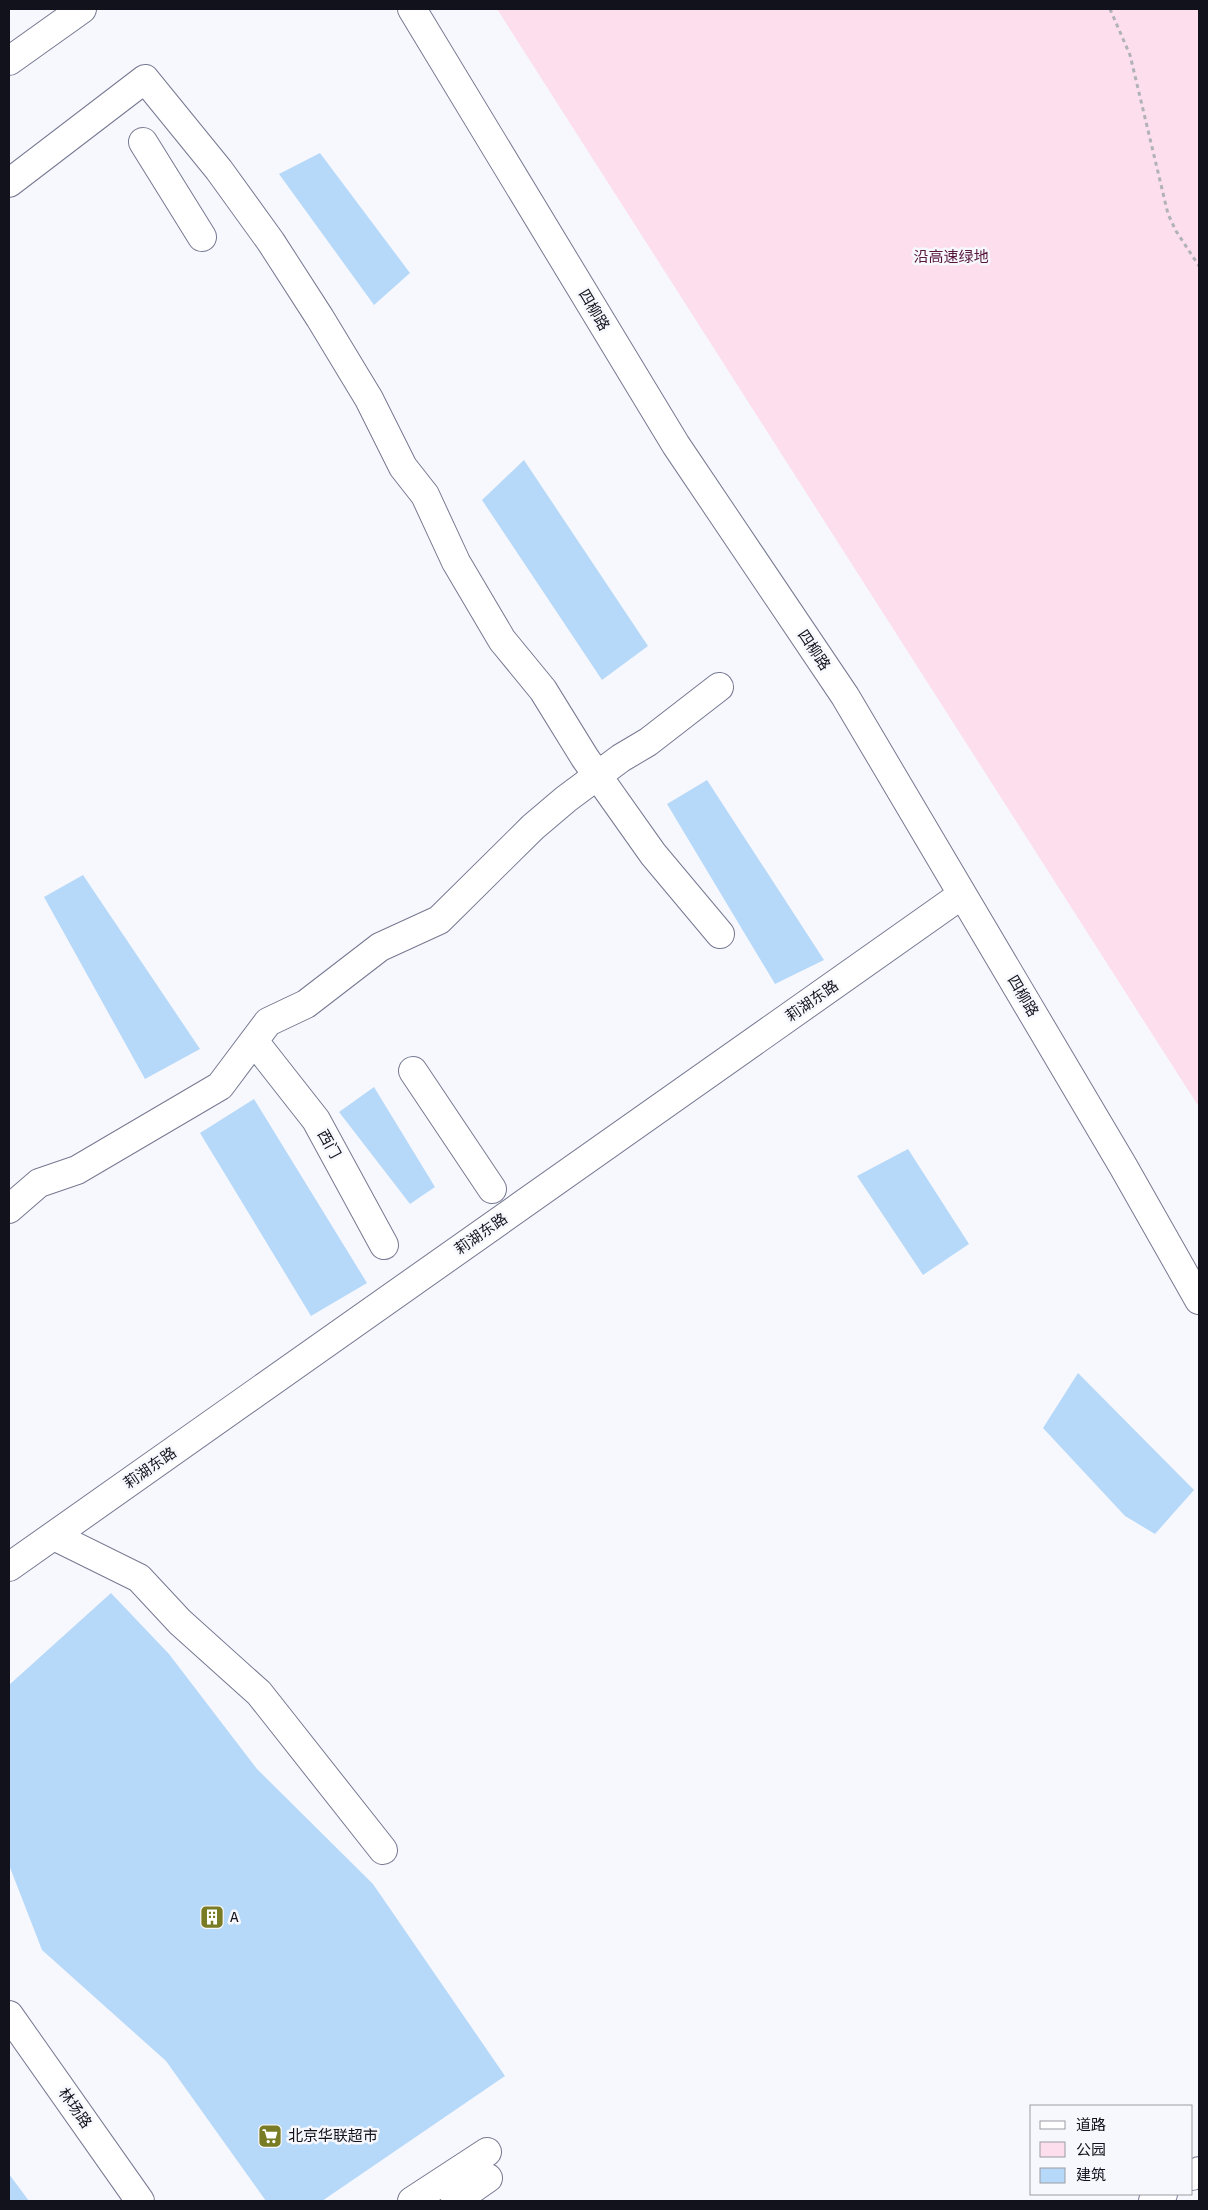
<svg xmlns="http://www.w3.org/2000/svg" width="1208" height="2210" viewBox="0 0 1208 2210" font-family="'Fira Sans','Noto Sans SC',sans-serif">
<rect width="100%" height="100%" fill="#f7f8fd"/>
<path fill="#fcdeec" d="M497 9H1199V1107L1163 1051Z"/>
<path fill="#b7d9f9" d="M320 153 410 273 374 305 279 174Z
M524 460 648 646 602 680 482 500Z
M707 780 824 960 775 984 667 804Z
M83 875 200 1049 145 1079 44 897Z
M374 1087 435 1187 410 1204 339 1112Z
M254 1099 367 1283 311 1316 200 1133Z
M908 1149 969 1244 923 1275 857 1176Z
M1078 1373 1194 1490 1155 1534 1125 1516 1043 1428Z
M111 1593 169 1654 257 1769 373 1884 505 2076 322 2201H266L166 2061 42 1950 9 1865V1685Z
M9 2174 29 2201H9Z"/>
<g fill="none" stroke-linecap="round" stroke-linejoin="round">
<g stroke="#767991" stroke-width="30">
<path id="minor" d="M412 9 676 445 845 696 1123 1166 1199 1300
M9 61 82 9
M143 142 202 237
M9 183 145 79 219 170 271 242 320 318 369 399 403 467 425 495 456 562 502 640 543 690 585 758 653 854 720 934
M261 1050 316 1120 384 1245
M413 1071 492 1189
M9 1209 39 1183 77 1170 220 1086 268 1022 306 1004 380 947 439 920 533 827 566 799 621 758 648 742 719 687
M54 1536 139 1578 180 1622 259 1693 383 1850
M9 1567 953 901
M9 2015 140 2201
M1192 2176 1199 2171
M412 2201 487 2152
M455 2201 488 2178
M1153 2201 1163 2194"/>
</g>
<path stroke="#b1b2b8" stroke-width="3" stroke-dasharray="4 4" stroke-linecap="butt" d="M1110 9 1130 55 1168 214 1176 231 1199 266"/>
<use href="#minor" stroke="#fff" stroke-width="28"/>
</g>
<defs>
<g id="building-square" transform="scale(1.25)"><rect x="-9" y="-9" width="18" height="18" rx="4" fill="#797c24" stroke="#f7f8fd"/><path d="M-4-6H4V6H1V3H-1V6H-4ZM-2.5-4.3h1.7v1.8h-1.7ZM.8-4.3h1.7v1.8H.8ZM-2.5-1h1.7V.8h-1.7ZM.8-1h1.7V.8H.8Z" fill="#fff"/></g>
<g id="supermarket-square" transform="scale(1.25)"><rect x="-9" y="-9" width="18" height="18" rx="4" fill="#797c24" stroke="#f7f8fd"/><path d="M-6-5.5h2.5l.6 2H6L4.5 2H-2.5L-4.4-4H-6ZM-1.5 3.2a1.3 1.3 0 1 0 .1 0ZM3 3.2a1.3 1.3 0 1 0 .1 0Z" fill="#fff"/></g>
</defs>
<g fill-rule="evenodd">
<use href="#building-square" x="212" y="1917"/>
<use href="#supermarket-square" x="270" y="2136"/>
</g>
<g text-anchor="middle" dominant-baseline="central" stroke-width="5" stroke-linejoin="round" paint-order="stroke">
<g font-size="15" fill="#56173b" stroke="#f7f8fd">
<text x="951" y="257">沿高速绿地</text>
</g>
<g font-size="15" fill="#11121b" stroke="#f7f8fd">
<text transform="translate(594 310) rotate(59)">四柳路</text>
<text transform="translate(814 650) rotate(56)">四柳路</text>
<text transform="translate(1023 996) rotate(59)">四柳路</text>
<text transform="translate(812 1001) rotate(-35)">莉湖东路</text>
<text transform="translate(329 1144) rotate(61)">西门</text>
<text transform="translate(481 1234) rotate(-35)">莉湖东路</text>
<text transform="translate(150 1468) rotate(-35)">莉湖东路</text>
<text transform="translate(75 2108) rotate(55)">林场路</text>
</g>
<g font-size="15" fill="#11121b" stroke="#f7f8fd" text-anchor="start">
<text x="230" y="1917">A</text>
<text x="288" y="2136">北京华联超市</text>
</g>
</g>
<rect width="1208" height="2210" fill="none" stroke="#11121b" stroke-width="20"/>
<rect x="1030" y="2105" width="162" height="90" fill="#f7f8fd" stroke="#9b9ca3"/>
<rect x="1040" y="2121" width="25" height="8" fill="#ffffff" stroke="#9b9ca3"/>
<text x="1076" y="2130" font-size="15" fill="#11121b">道路</text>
<rect x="1040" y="2142" width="25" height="15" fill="#fcdeec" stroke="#9b9ca3"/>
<text x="1076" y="2155" font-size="15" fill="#11121b">公园</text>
<rect x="1040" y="2168" width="25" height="15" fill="#b7d9f9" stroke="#9b9ca3"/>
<text x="1076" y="2180" font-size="15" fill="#11121b">建筑</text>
</svg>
